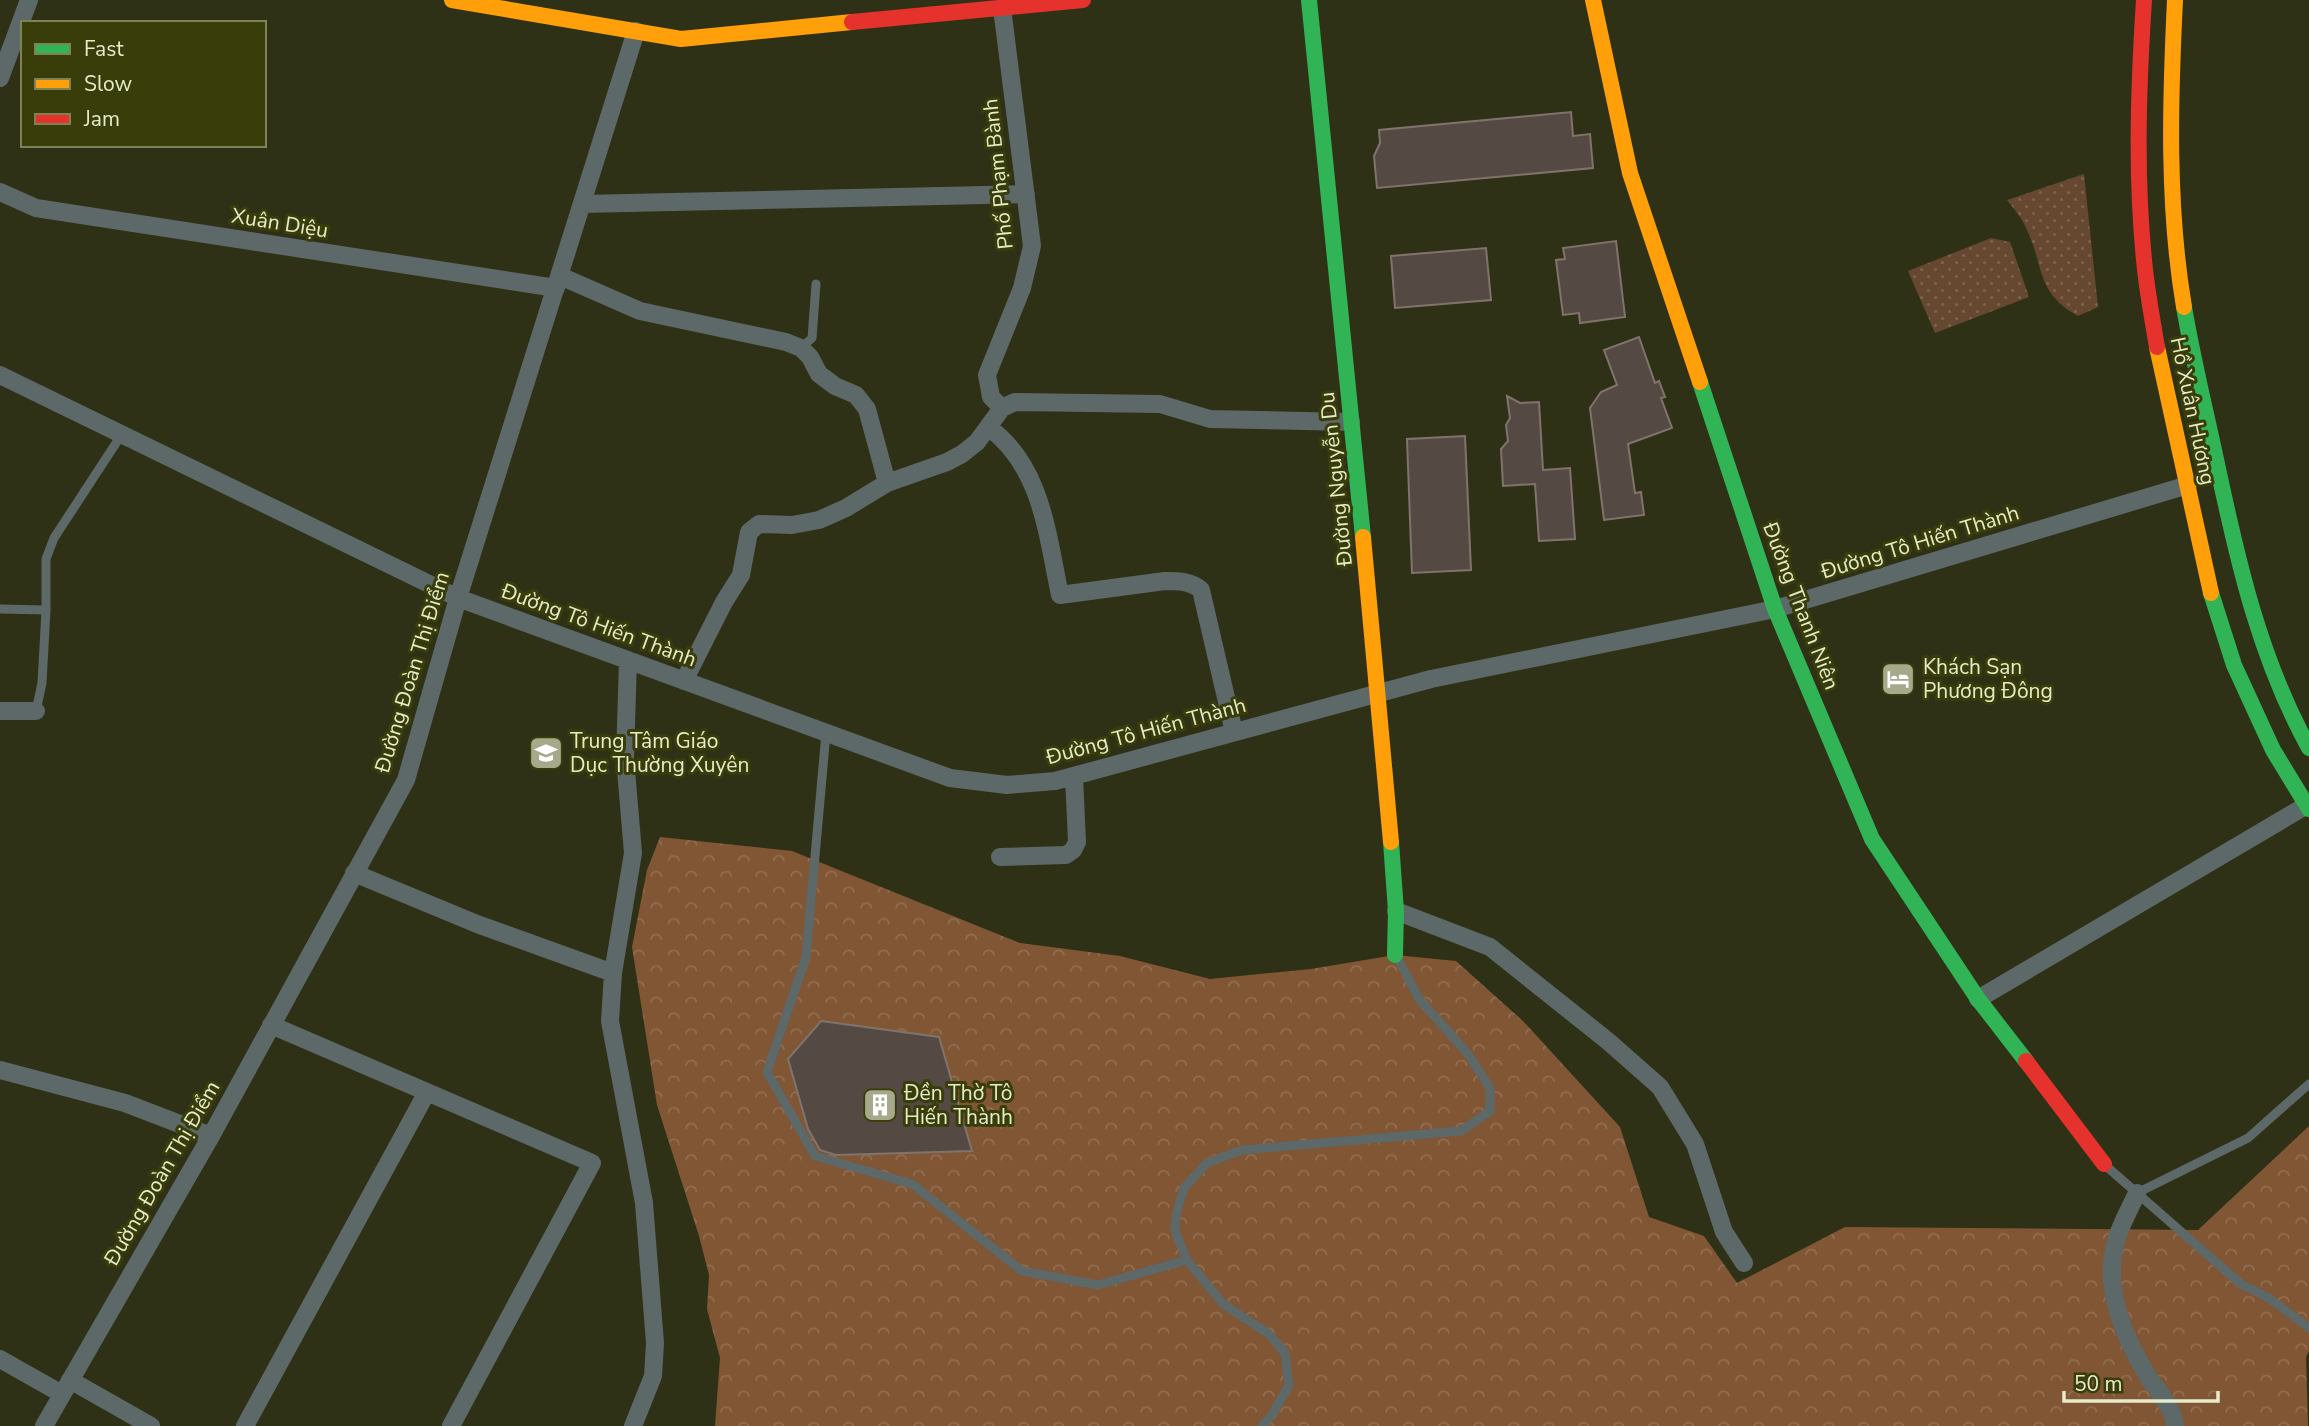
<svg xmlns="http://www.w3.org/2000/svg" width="2309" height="1426" viewBox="0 0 2309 1426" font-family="'Nunito Sans',sans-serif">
<defs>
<pattern id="green-dots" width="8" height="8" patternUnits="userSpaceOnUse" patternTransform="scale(1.75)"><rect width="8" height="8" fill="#66472f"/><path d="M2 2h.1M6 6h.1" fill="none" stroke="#7c624c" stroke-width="1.8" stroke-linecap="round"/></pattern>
<pattern id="forest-crowns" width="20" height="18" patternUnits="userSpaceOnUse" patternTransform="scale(1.75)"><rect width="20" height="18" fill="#805634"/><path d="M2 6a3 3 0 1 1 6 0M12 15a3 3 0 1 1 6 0" fill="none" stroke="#926e50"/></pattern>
</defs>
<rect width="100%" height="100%" fill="#2f3116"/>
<path fill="url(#green-dots)" d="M2084 174 2098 307 2078 316C2035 292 2045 267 2026 228 2022 218 2014 209 2007 200Z
M1991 238 2010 242 2029 297 1935 333 1908 271Z"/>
<path fill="url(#forest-crowns)" d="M660 837 792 851 1020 943 1120 956 1210 979 1311 969 1395 955 1456 961 1523 1021 1620 1127 1649 1217 1704 1236 1737 1283 1845 1227 2198 1230 2309 1126V1351L2306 1357 2308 1426H715L720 1358 707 1309 709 1275 699 1236 657 1105 632 947 647 870Z"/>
<path fill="#554a43" stroke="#80736c" stroke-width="2" d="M1571 112 1573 136 1590 134 1593 168 1377 188 1374 156 1380 143 1379 130Z
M1616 241 1625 317 1580 323 1579 313 1563 315 1556 260 1565 259 1563 248Z
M1486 248 1491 300 1395 308 1391 256Z
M1639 337 1655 383 1659 381 1665 397 1661 398 1672 428 1628 444 1635 493 1641 492 1644 515 1604 520 1590 408 1601 392 1617 385 1604 350Z
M1507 396 1520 403 1539 402 1543 470 1570 468 1575 539 1539 541 1535 484 1503 486 1501 449 1508 441 1506 425 1510 418Z
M1465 436 1471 570 1412 573 1407 439Z
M821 1021 939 1037 972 1151 836 1155 820 1150 808 1129 788 1059Z"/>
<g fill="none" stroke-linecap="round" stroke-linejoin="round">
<path stroke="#5d6868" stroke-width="9" d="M801 348 812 338 816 284
M0 609 46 610
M36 711 42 683 46 610V559L54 538 122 434
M826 733 806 957 767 1072 815 1156 912 1184 1022 1271 1098 1285 1187 1260
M2106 1166 2241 1284 2269 1298 2309 1328
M2137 1193 2248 1138 2309 1084
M1262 1426 1272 1415 1289 1385 1285 1353 1269 1334 1223 1304 1187 1260 1175 1231 1176 1215 1184 1188 1207 1163 1242 1150 1461 1131 1490 1111V1088L1468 1054 1419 999 1396 955"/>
<path stroke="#5d6868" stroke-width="18" d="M0 78 29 0
M0 192 36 208 556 288
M582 204 1026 194
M560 276 640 311 786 342 801 348 810 357 819 374 835 386 856 395 867 409 887 483
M0 375 458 598 950 778 1007 785 1055 781 1431 679 1775 609 2188 485
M1002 408 991 397 987 375 1022 288 1032 246 1002 8
M988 427C1042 466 1047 534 1060 595L1165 581C1178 581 1191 581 1201 590L1234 732
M628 660 625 758 633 853 613 973 610 1021 644 1203 655 1343 653 1376 633 1426
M684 681 724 602 741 575 749 532 759 524 792 525 819 520 846 508 887 483 947 462 962 454 977 442 1002 408 1015 402 1160 404 1210 419 1351 422
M0 711H36
M1000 857 1066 855 1073 850 1077 842 1074 776
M354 873 477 924 613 973
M1396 911 1490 947 1609 1042 1660 1087 1695 1144 1724 1232 1744 1263
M1978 999 2307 805
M271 1025 592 1163 451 1426
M0 1070 125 1103 211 1136
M2137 1193C2131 1206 2124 1219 2119 1232 2100 1281 2122 1333 2147 1375 2157 1390 2174 1408 2175 1426
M0 1359 62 1394
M70 1380 151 1426
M44 1426 211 1136 406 780 458 598 636 31
M245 1426 427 1092"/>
<path stroke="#30b455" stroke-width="16" d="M1309 0 1363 537
M2184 307C2193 360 2206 412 2217 464 2238 563 2260 659 2309 748
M1700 382 1775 609 1872 839 1978 999 2026 1061
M2211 593 2234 665 2273 750 2309 809
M1391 842 1396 911 1395 955"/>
<path stroke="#ff9f0a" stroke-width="16" d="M452 0 681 39 852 22
M1593 0 1630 173 1700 382
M2175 0C2170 102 2167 206 2184 307
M2157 347 2211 593
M1363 537 1391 842"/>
<path stroke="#e5322d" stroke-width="16" d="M2144 0C2138 92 2135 186 2146 278 2149 301 2153 324 2157 347
M852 22 1083 0
M2026 1061 2104 1164"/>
</g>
<defs>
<g id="hotel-square" transform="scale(1.75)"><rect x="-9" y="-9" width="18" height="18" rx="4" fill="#a6aa8b" stroke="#393d0a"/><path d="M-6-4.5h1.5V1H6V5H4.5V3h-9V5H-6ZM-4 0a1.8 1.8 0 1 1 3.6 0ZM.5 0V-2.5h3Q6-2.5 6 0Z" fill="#fff"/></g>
<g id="school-square" transform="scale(1.75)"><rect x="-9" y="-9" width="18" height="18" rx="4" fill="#a6aa8b" stroke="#393d0a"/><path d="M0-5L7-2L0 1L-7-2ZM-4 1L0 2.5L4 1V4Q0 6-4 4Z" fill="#fff"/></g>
<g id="building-square" transform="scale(1.75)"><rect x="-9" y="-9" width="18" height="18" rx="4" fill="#a6aa8b" stroke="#393d0a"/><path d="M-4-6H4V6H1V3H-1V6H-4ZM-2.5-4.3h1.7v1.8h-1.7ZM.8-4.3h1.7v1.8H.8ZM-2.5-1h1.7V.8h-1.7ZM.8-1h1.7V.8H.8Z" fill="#fff"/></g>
</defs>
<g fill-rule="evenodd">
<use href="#hotel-square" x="1898" y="679"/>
<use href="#school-square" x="546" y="753"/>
<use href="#building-square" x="880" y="1105"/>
</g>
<g text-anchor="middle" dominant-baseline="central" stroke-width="6" stroke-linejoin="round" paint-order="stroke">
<g font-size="21" fill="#e6ebca" stroke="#393d0a">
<text transform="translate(998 174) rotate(-96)">Phố Phạm Bành</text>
<text transform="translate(280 223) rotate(9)">Xuân Diệu</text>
<text transform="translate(2193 411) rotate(78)">Hồ Xuân Hương</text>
<text transform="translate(1336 479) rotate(-96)">Đường Nguyễn Du</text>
<text transform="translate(1920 542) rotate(-17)">Đường Tô Hiến Thành</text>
<text transform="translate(1801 606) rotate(69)">Đường Thanh Niên</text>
<text transform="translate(599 625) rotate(20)">Đường Tô Hiến Thành</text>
<text transform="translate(412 672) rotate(-73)">Đường Đoàn Thị Điểm</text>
<text transform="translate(1146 731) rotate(-15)">Đường Tô Hiến Thành</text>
<text transform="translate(162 1173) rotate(-60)">Đường Đoàn Thị Điểm</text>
</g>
<g font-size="21" fill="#e6ebca" stroke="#393d0a" text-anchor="start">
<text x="1923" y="667">Khách Sạn<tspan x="1923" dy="24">Phương Đông</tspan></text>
<text x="570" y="741">Trung Tâm Giáo<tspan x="570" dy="24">Dục Thường Xuyên</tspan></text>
<text x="904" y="1093">Đền Thờ Tô<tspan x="904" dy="24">Hiến Thành</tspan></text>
</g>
</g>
<rect x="21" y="21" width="245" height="126" fill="#393d0a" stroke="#7e8357" stroke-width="2"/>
<rect x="35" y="44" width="35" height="10" fill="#30b455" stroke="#7e8357" stroke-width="2"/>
<text x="84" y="56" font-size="21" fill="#e6ebca">Fast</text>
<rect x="35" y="79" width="35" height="10" fill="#ff9f0a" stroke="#7e8357" stroke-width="2"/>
<text x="84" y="91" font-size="21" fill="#e6ebca">Slow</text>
<rect x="35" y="114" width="35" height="10" fill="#e5322d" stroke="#7e8357" stroke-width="2"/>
<text x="84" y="126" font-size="21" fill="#e6ebca">Jam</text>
<path d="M2064 1391v10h154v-10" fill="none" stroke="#e6ebca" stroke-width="3.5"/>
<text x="2074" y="1391" font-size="21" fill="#e6ebca" stroke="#393d0a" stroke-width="5" paint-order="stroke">50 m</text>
</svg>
